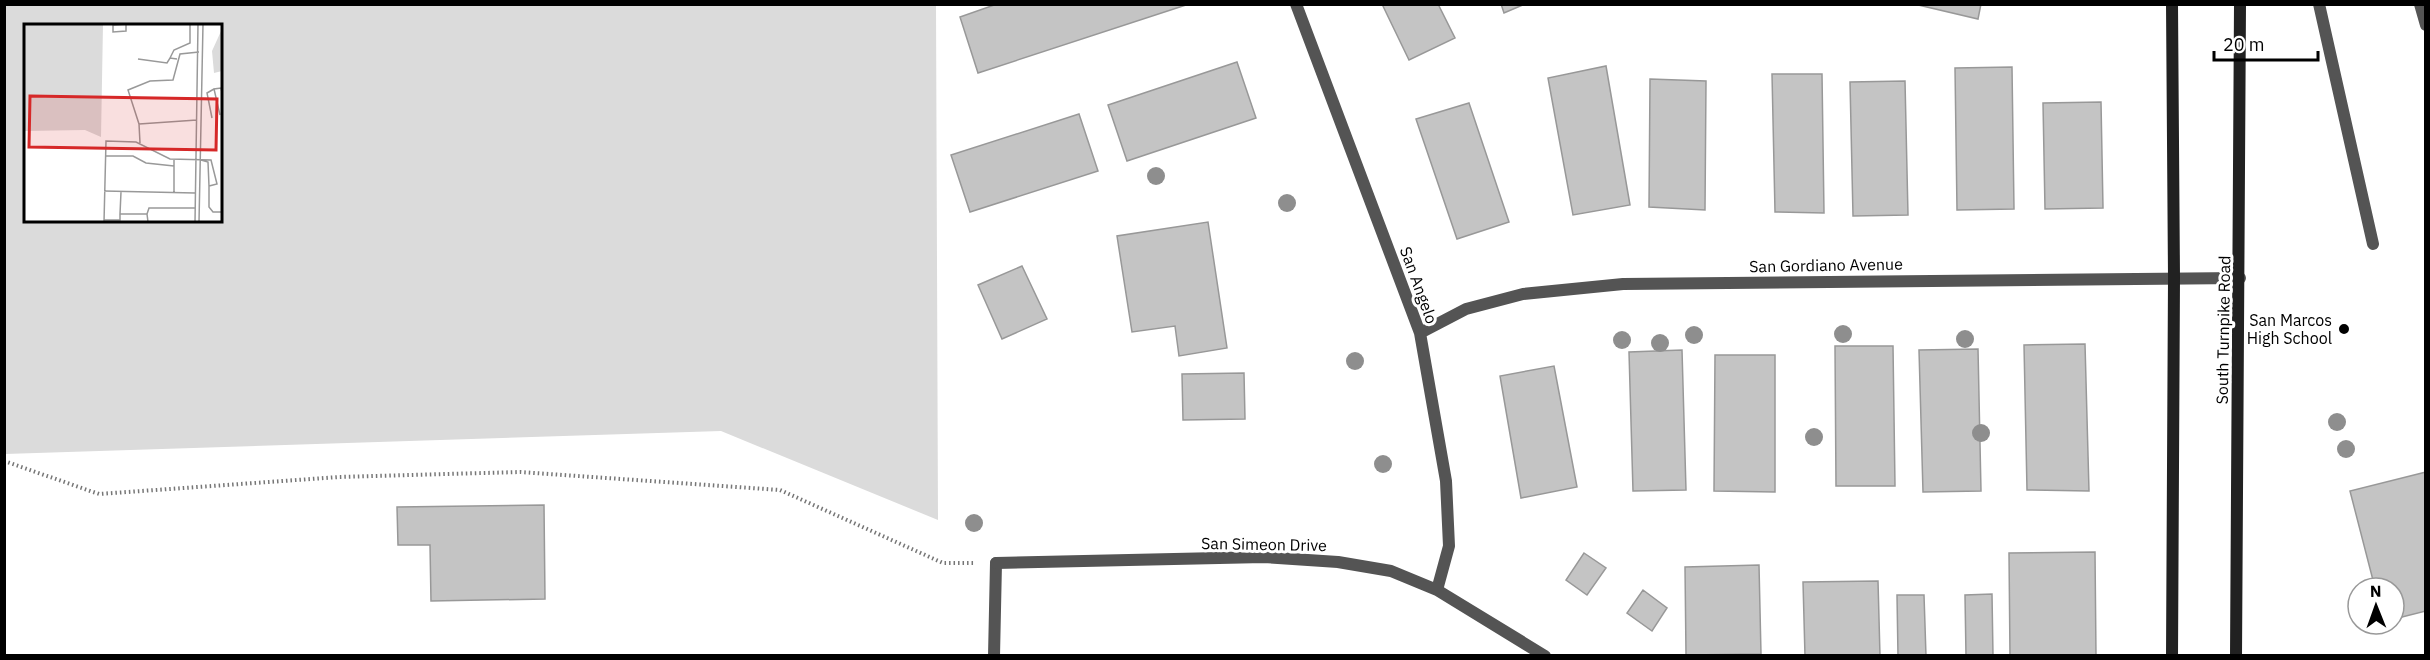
<svg xmlns="http://www.w3.org/2000/svg" width="2430" height="660" viewBox="0 0 2430 660" font-family="'IBM Plex Sans',sans-serif">
<rect width="100%" height="100%" fill="#fff"/>
<path fill="#dbdbdb" fill-rule="evenodd" d="M4 5H936L938 520 721 431 5 454ZM26 26H220V220H26Z"/>
<path fill="#c4c4c4" stroke="#989898" stroke-width="1.5" d="M997 4H1189L978 73 960 17Z
M1382 4H1438L1455 38 1409 60Z
M1501 4H1525L1504 13Z
M1914 4H1981L1978 19Z
M1237 62 1256 118 1127 161 1108 105Z
M1606 66 1630 205 1573 215 1548 78Z
M2012 67 2014 209 1957 210 1955 68Z
M1772 74H1822L1824 213 1775 212Z
M1650 79 1706 81 1705 210 1649 207Z
M1905 81 1908 215 1853 216 1850 82Z
M2101 102 2103 208 2045 209 2043 103Z
M1469 103 1509 222 1457 239 1416 119Z
M1079 114 1098 171 970 212 951 155Z
M1208 222 1227 348 1179 356 1175 326 1132 332 1117 236Z
M1022 266 1047 319 1002 339 978 285Z
M2085 344 2089 491 2027 490 2024 345Z
M1835 346H1893L1895 486H1836Z
M1978 349 1981 491 1923 492 1919 350Z
M1682 350 1686 490 1633 491 1629 352Z
M1715 355H1775V492L1714 491Z
M1554 366 1577 487 1521 498 1500 376Z
M1244 373 1245 419 1183 420 1182 374Z
M2426 472V611L2394 619V588H2375L2350 491Z
M544 505 545 599 431 601 430 545H398L397 507Z
M2095 552 2096 656H2010L2009 553Z
M1584 553 1606 568 1587 595 1566 580Z
M1759 565 1761 654 1686 655 1685 567Z
M1878 581 1880 656H1805L1803 582Z
M1643 590 1667 608 1652 631 1627 613Z
M1992 594 1993 656H1966L1965 595Z
M1897 595H1924L1926 656H1898Z"/>
<g fill="none" stroke-linecap="round" stroke-linejoin="round">
<path stroke="#767676" stroke-width="4" stroke-dasharray="1.5 3" stroke-linecap="butt" d="M4 461 99 494 339 477 520 472 780 490 943 563H974"/>
<path stroke="#545454" stroke-width="12" d="M2319 4 2373 244
M2420 4 2426 25
M994 656 996 563"/>
<path stroke="#545454" stroke-width="12" d="M1296 4 1420 333 1446 481 1449 546 1437 590
M1420 333 1466 309 1523 294 1623 284 2240 278
M996 563 1264 557 1338 562 1391 571 1437 590 1545 656"/>
<path stroke="#212121" stroke-width="12" d="M2172 4 2174 278 2172 656
M2236 656 2240 4"/>
</g>
<g fill="#8e8e8e">
<circle cx="1156" cy="176" r="9"/>
<circle cx="1287" cy="203" r="9"/>
<circle cx="1843" cy="334" r="9"/>
<circle cx="1694" cy="335" r="9"/>
<circle cx="1965" cy="339" r="9"/>
<circle cx="1622" cy="340" r="9"/>
<circle cx="1660" cy="343" r="9"/>
<circle cx="1355" cy="361" r="9"/>
<circle cx="2337" cy="422" r="9"/>
<circle cx="1981" cy="433" r="9"/>
<circle cx="1814" cy="437" r="9"/>
<circle cx="2346" cy="449" r="9"/>
<circle cx="1383" cy="464" r="9"/>
<circle cx="974" cy="523" r="9"/>
</g>
<circle fill="#000" stroke="#fff" stroke-width="2" cx="2344" cy="329" r="6"/>
<g text-anchor="middle" dominant-baseline="central" stroke-width="6" stroke-linejoin="round" paint-order="stroke">
<g font-size="16" fill="#000" stroke="#fff">
<text transform="translate(1826 265) rotate(-1)">San Gordiano Avenue</text>
<text transform="translate(1419 285) rotate(70)">San Angelo</text>
<text transform="translate(2223 330) rotate(-89)">South Turnpike Road</text>
<text transform="translate(1264 544) rotate(1)">San Simeon Drive</text>
</g>
<g font-size="16" fill="#000" stroke="#fff" text-anchor="end">
<text x="2332" y="320">San Marcos<tspan x="2332" dy="18">High School</tspan></text>
</g>
</g>
<g transform="translate(24 24)">
<rect width="198" height="198" fill="#fff"/>
<path d="M0 0H79L77 113 61 106 0 107ZM198 5V47L190 49 188 27Z" fill="#dbdbdb"/>
<path fill="none" stroke="#999" stroke-width="1.5" d="M102 0V7L89 8V1L104 0M146 34 150 26 166 19V0M114 35 143 39 146 34 153 35M196 91 190 65 197 64 198 68M188 94 183 69 190 65M115 100 173 96M116 119 115 100 104 66 126 57 149 56 156 30 175 28M81 132H109L122 139 150 142M185 162V183L189 188H198M80 167 171 169M97 168 96 190H123L124 198M150 168V136M123 190 125 184H171M80 196H96V190M80 198 82 117 112 118 146 135 187 136 193 160 185 162 184 138 177 136M171 198 174 0M175 198 179 0"/>
<path fill="#d62828" fill-opacity="0.15" stroke="#d62828" stroke-width="3" d="M6 72 193 75 192 126 5 123Z"/>
<rect width="198" height="198" fill="none" stroke="#000" stroke-width="3"/>
</g>
<rect width="2430" height="660" fill="none" stroke="#000000" stroke-width="12"/>
<g transform="translate(2376 606) rotate(359)"><circle r="28" fill="#ffffff" stroke="#999999" stroke-width="1.5"/>
<path d="M0-4.5L10 22L0 15L-10 22Z" fill="#000000"/>
<text y="-9" font-size="16" font-weight="bold" text-anchor="middle" fill="#000000">N</text>
</g>
<path d="M2214 51v9h104v-9" fill="none" stroke="#000000" stroke-width="3"/>
<text x="2223" y="51" font-size="18" fill="#000000" stroke="#ffffff" stroke-width="4.5" paint-order="stroke">20 m</text>
</svg>
